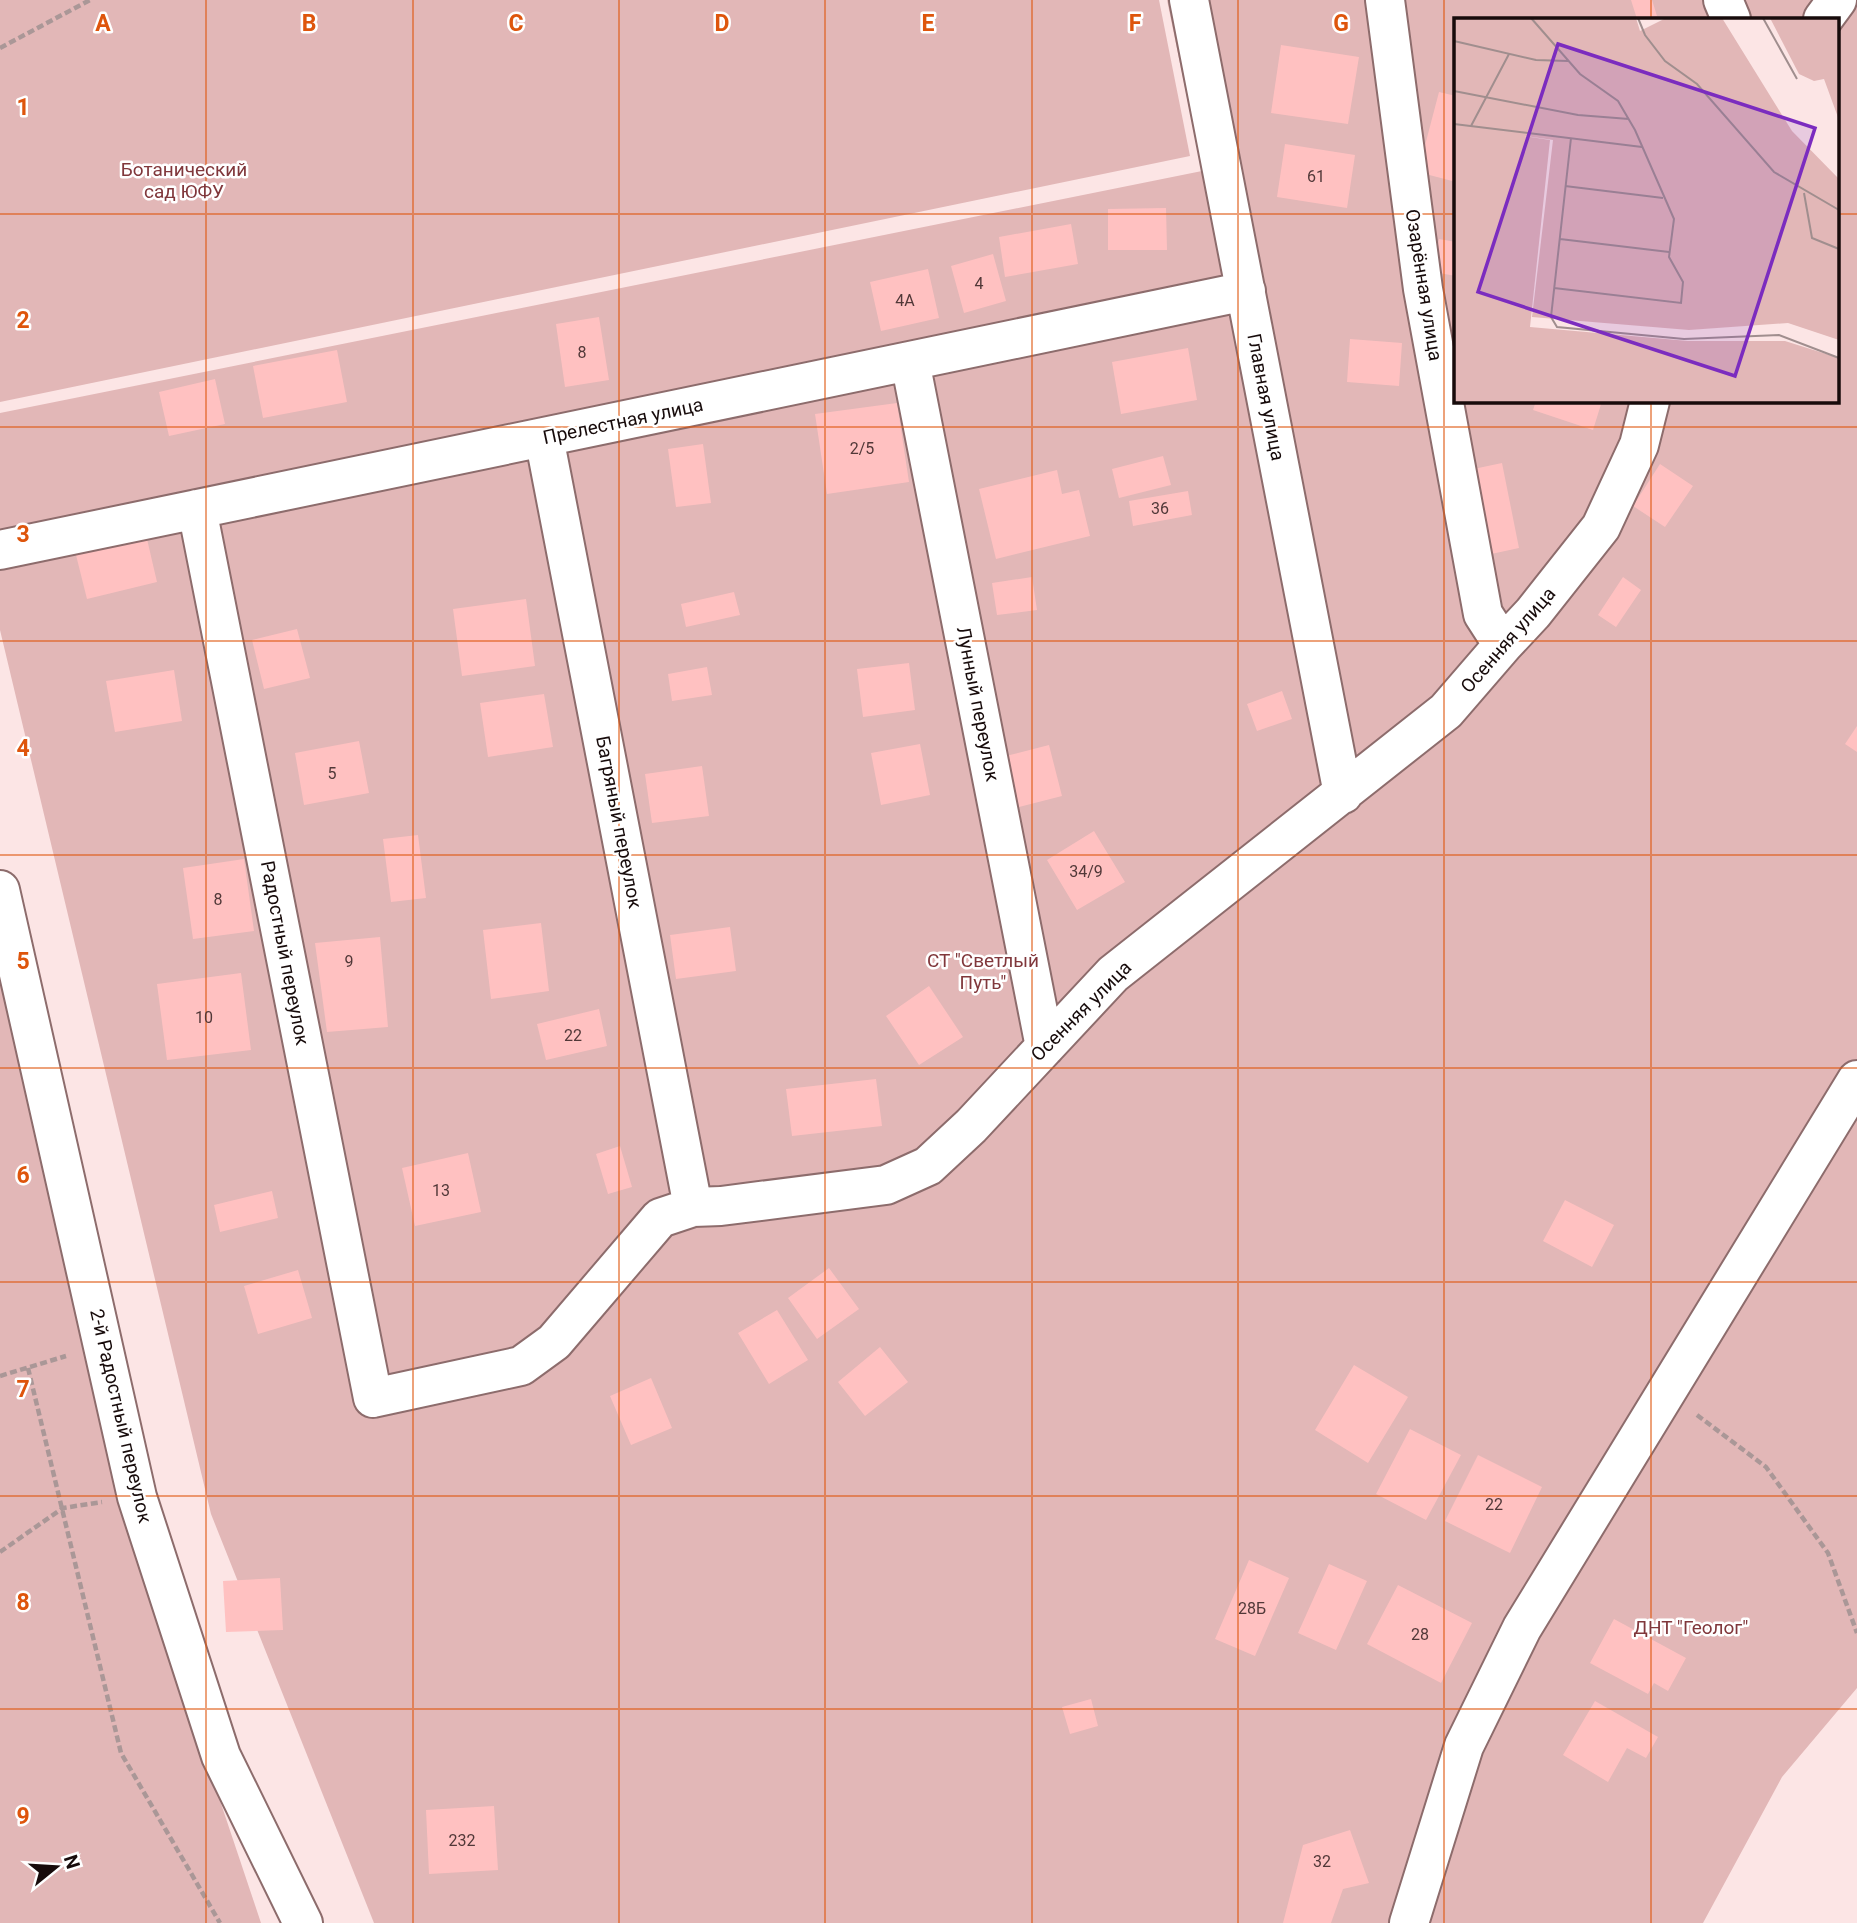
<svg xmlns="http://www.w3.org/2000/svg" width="1857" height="1923" viewBox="0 0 1857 1923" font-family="Roboto,sans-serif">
<rect width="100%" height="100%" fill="#fce5e5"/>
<path fill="#e2b7b7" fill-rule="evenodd" d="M0 0H1159L1190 156 0 402Z
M1167 0H1857V1688L1782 1777 1703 1923H374L211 1514 0 630V413L1202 171ZM1456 19H1838V401H1456Z
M0 963 131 1535 261 1923H0Z"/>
<path fill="#ffc1c1" d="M1631 0H1652L1657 16 1637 19Z
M1281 45 1359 57 1348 124 1271 113Z
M1439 92 1456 96V182L1418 172Z
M1285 144 1355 155 1347 208 1277 197Z
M1166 208 1167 250H1108V209Z
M1071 224 1078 264 1005 277 999 237Z
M1439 239 1456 242V276L1433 272Z
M993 254 1006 301 964 313 951 266Z
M928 269 939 318 881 331 870 282Z
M599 317 609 380 565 387 556 324Z
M1350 339 1402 343 1399 386 1347 382Z
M1188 348 1197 400 1121 414 1112 362Z
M337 350 347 402 263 418 253 366Z
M215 379 225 424 169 436 159 392Z
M1536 401H1602L1593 430 1533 410Z
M897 403 909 482 827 494 815 414Z
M703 444 711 503 676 507 668 449Z
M1163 456 1171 485 1119 498 1112 469Z
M1502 463 1519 548 1482 556 1464 471Z
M1660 464 1693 486 1665 527 1633 506Z
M1057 470 1062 494 1079 490 1090 536 996 559 979 489Z
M1188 491 1192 515 1133 526 1129 501Z
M147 539 157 582 87 599 76 555Z
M1032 577 1037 610 997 615 992 583Z
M1623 577 1641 590 1616 627 1598 615Z
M734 592 740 615 686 627 681 604Z
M526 599 535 666 462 676 453 609Z
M297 629 310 678 264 689 252 640Z
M909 663 915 710 863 717 857 669Z
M707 667 712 695 672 701 668 674Z
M174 670 182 721 115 732 106 681Z
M1282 691 1292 719 1257 731 1247 704Z
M544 694 553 747 488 757 480 703Z
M1857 726V752L1845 744Z
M359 741 369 793 304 805 295 753Z
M920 744 930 795 881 805 871 753Z
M1049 745 1062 796 1019 807 1006 756Z
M702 766 709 816 652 823 645 774Z
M1094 831 1125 882 1077 910 1047 860Z
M418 835 426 898 391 902 383 839Z
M244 859 254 931 193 939 183 868Z
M541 923 549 991 491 999 483 930Z
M730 927 736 971 676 979 670 935Z
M380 937 388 1027 327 1032 315 943Z
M241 973 251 1050 167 1060 157 984Z
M929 986 963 1037 919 1065 886 1016Z
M599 1009 607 1046 546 1060 537 1024Z
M876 1079 882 1126 792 1136 786 1089Z
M620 1146 632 1187 608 1194 596 1154Z
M468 1153 481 1212 415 1226 402 1168Z
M272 1191 278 1218 220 1232 214 1205Z
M1565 1200 1614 1225 1592 1267 1543 1241Z
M829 1268 859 1309 817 1339 788 1298Z
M298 1270 312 1318 258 1334 244 1286Z
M777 1310 808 1360 769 1384 738 1333Z
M880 1347 908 1382 865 1416 838 1382Z
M1354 1365 1408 1397 1368 1463 1315 1430Z
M651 1378 672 1428 631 1445 610 1396Z
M1410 1429 1461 1455 1426 1520 1376 1494Z
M1478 1455 1542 1487 1510 1553 1445 1521Z
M1249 1560 1289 1578 1255 1656 1215 1639Z
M1329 1564 1367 1581 1336 1650 1298 1633Z
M280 1578 283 1630 226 1632 223 1581Z
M1398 1585 1472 1623 1441 1683 1367 1644Z
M1614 1619 1686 1658 1668 1691 1654 1683 1648 1694 1590 1663Z
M1091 1699 1098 1726 1070 1734 1062 1707Z
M1595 1701 1658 1737 1646 1758 1627 1748 1608 1782 1563 1755Z
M494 1806 498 1870 429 1874 426 1810Z
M1350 1830 1369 1883 1343 1889 1331 1923H1283L1303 1845Z"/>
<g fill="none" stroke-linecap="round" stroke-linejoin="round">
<g stroke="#8d6c6c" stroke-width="42">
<path id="street" d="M1189 0 1343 794
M1385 0 1423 289 1483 614 1503 645
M1723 0 1731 19
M1823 19 1837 0
M910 361 1045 1047
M544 437 693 1207
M197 509 373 1398 521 1366 554 1342 660 1218 693 1207 721 1206 886 1185 928 1166 971 1126 1113 974 1446 711 1503 645 1533 613 1601 527 1639 445 1650 401
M0 550 1246 291
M0 890 137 1497 221 1756 303 1923
M1409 1923 1464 1746 1522 1628 1857 1080"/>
</g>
<path stroke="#aa9797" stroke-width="4.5" stroke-dasharray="7 3.5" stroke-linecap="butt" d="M0 48 90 0
M28 1368 121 1753 220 1923
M0 1376 66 1356
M1697 1415 1766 1467 1828 1553 1857 1633
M0 1552 63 1508 102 1502"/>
<use href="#street" stroke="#fff" stroke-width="38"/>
</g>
<path fill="none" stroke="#de550c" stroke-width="2" stroke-opacity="0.55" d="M206 0V1923M413 0V1923M619 0V1923M825 0V1923M1032 0V1923M1238 0V1923M1444 0V1923M1651 0V19M0 214H1456M1838 214H1857M1651 401V1923M0 427H1857M0 641H1857M0 855H1857M0 1068H1857M0 1282H1857M0 1496H1857M0 1709H1857"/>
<g text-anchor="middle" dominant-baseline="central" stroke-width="5" stroke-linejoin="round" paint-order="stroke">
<g font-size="16" fill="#513838">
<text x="1316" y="176">61</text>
<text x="979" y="283">4</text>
<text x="905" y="300">4А</text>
<text x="582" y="352">8</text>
<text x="862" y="448">2/5</text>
<text x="1160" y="508">36</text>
<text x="332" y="773">5</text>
<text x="1086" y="871">34/9</text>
<text x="218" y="899">8</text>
<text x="349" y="961">9</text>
<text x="204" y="1017">10</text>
<text x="573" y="1035">22</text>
<text x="441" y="1190">13</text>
<text x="1494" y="1504">22</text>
<text x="1252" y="1608">28Б</text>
<text x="1420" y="1634">28</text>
<text x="462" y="1840">232</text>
<text x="1322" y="1861">32</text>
</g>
<g font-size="19" fill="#80373b" stroke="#fff">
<text x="184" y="169">Ботанический<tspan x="184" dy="22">сад ЮФУ</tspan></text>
<text x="983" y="960">СТ "Светлый<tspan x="983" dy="22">Путь"</tspan></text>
<text x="1691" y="1627">ДНТ "Геолог"</text>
</g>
<g font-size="19" fill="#170b0b" stroke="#fff">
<text transform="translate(1424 285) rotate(81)">Озарённая улица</text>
<text transform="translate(1266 397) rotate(79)">Главная улица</text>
<text transform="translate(623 421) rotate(-12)">Прелестная улица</text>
<text transform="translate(1508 640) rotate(-49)">Осенняя улица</text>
<text transform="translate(978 704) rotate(79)">Лунный переулок</text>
<text transform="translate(619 822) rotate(79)">Багряный переулок</text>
<text transform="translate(285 953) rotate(79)">Радостный переулок</text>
<text transform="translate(1081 1011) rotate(-45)">Осенняя улица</text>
<text transform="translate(121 1416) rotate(77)">2-й Радостный переулок</text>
</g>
</g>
<g transform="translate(1454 18)">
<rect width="385" height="385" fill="#fce5e5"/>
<path d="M0 0H182L186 13 212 0H268L338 113 385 161V322L334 305 235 312 78 299 99 122 64 117 96 122 76 309 234 323H331L385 340V385H0ZM316 0H385V102L370 61 360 63 345 56Z" fill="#e2b7b7"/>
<path fill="none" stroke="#a08e8e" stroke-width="2" d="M77 0 126 56 164 83 181 112 220 201 215 239 229 264 227 285 100 270M184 0 191 17 211 43 243 66 320 154 385 192M309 0 343 61M0 23 82 42 114 43M0 73 124 97 175 101M0 106 188 129M17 108 55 36M117 120 97 299 103 309 230 321 325 317 385 340M111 168 209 180M350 175 358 220 385 231M106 221 215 234"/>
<path fill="#7b2cbf" fill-opacity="0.15" stroke="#7b2cbf" stroke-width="3.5" d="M104 26 361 110 281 358 24 274Z"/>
<rect width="385" height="385" fill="none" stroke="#170b0b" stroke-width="3.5"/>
</g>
<g font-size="23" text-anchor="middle" font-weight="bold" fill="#de550c" stroke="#fff" stroke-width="5" stroke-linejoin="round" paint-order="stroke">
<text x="103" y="31">A</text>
<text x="309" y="31">B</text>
<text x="516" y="31">C</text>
<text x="722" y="31">D</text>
<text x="928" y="31">E</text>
<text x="1135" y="31">F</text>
<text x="1341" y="31">G</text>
<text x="23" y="115">1</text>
<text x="23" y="328">2</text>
<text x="23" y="542">3</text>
<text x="23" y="756">4</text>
<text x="23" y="969">5</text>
<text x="23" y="1183">6</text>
<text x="23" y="1397">7</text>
<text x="23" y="1610">8</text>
<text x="23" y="1824">9</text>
</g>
<g transform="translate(56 1867) rotate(72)" stroke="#ffffff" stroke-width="5" paint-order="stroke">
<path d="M0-5L12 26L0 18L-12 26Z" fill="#170b0b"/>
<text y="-10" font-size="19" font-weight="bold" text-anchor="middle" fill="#170b0b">N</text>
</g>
</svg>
